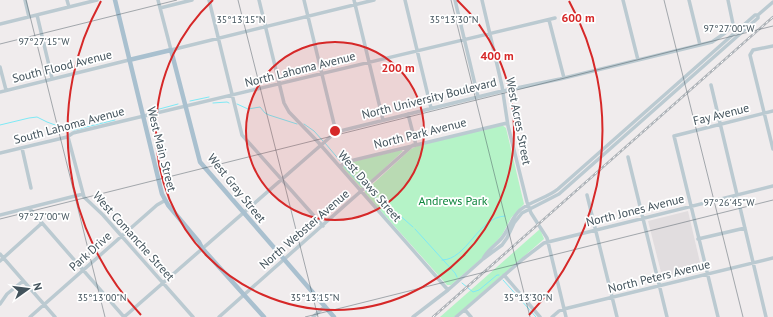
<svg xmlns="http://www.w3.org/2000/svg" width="773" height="317" viewBox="0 0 773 317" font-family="'PT Sans',sans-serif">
<rect width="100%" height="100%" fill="#f0eced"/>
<path fill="#e1dddf" d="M688 211 702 271 663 280 648 221Z"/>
<path fill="#b5f3c7" d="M502 125 506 128 524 204 511 218 502 235 482 258 451 285H447L364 192 411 149 417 146Z
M401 150 403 151 362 189 342 167 347 163Z
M540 229 544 239 454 317H440Z"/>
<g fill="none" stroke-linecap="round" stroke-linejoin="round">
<path stroke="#7ee9f5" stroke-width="1" d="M190 101 209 97
M213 103 227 102 229 103
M237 104 248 109 260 107 265 113 269 115 297 124
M152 111 178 104
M304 124 314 131 323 141
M0 125 29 118 37 117 47 122 66 129 74 130 115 120
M325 143 341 162
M344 166 363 187
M365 190 397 213 413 227
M415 229 455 273 457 277
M442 260C467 260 478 217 505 216
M503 280 536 317
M462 283 473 292 479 290 497 275H499"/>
<path stroke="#bbcad1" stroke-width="3.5" d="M25 0 29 17
M67 0 69 7
M158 0 171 50 374 0
M209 0 242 135 323 226
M259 0 284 103 289 112 318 142 448 290
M304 0 336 132
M354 0 383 120
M405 0 431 108
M455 0 478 97
M482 0 502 86 508 126 527 202 531 213 547 238 566 317
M623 0 638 60
M689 0 700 45
M160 8 192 0
M37 15 52 78
M549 20 564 78
M0 24 97 0
M773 46 753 50 750 55 773 149
M0 67 6 90
M711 85 766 317
M0 92 129 60
M408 114 416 145
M68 137 84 197 103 215 193 317
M22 148 31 188
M0 153 67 137 73 133 102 126 555 18
M628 157 667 317
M340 167 345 162 350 161 507 123
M587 195 617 317
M29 208 124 317
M0 215 83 194
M698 239 745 228
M0 254 55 317
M483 259C487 250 495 246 501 239 509 230 511 218 520 210 531 201 547 198 558 189L755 15H758L773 2
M0 261 42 223
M504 275 540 317
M0 304 7 294 23 281
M465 310 471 317
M30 317 157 205 164 201
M124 317 336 132 498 92 560 79 712 42 725 33 733 24 728 0
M219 317 413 145
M313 317 325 306
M413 317 448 290 483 259 502 245 507 238 514 223 522 213 559 194 758 18V15
M456 317 523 259 544 243 773 186
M552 317 559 311 564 309 773 258
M718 317 674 136 773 111"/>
<path stroke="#a9c0cf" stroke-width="4.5" d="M115 0 162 194 168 205 199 242 202 248 264 317
M129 60 171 50 200 162 334 317"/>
<g stroke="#aeb3b8" stroke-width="2.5">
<path id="rail" d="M433 317 773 17"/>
</g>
<use href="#rail" stroke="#fff" stroke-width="1" stroke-dasharray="3" stroke-linecap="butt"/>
</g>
<path fill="none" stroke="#43535c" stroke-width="1" stroke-opacity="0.45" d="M26 0 105 317M238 0 318 317M451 0 530 317M664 0 743 317M0 44 177 0M0 219 773 26M305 317 773 200"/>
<circle cx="335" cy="131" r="89" fill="#d62828" fill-opacity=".12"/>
<g fill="none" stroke="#d62828" stroke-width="2">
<circle cx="335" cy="131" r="89"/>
<path d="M457 0A179 179 0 1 1 213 0"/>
<path d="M141 315A268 268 0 0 1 101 1M569 1A268 268 0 0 1 529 315"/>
</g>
<g text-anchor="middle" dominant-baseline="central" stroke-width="3.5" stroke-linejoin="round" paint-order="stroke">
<g font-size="12" fill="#43535c" stroke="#fff">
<text transform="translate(62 66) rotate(-14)">South Flood Avenue</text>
<text transform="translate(300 69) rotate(-14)">North Lahoma Avenue</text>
<text transform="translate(429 98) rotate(-14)">North University Boulevard</text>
<text transform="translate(721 114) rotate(-14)">Fay Avenue</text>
<text transform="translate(519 121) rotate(79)">West Acres Street</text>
<text transform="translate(69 125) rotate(-15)">South Lahoma Avenue</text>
<text transform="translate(420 133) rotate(-14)">North Park Avenue</text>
<text transform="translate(162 149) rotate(76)">West Main Street</text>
<text transform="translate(370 186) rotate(49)">West Daws Street</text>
<text transform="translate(237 188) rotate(51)">West Gray Street</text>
<text transform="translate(635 210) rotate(-14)">North Jones Avenue</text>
<text transform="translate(304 229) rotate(-41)">North Webster Avenue</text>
<text transform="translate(134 236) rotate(48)">West Comanche Street</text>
<text transform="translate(90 251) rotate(-42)">Park Drive</text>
<text transform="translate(659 276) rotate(-14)">North Peters Avenue</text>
</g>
<g font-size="12" fill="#0d853c" stroke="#fff">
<text x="453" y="200">Andrews Park</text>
</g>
</g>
<g font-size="10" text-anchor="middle" fill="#43535c" stroke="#fff" stroke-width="3.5" stroke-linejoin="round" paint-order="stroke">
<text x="241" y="23">35°13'15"N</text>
<text x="454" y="23">35°13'30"N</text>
<text x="729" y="32">97°27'00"W</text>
<text x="44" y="45">97°27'15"W</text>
<text x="729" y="206">97°26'45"W</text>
<text x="44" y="220">97°27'00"W</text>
<text x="102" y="301">35°13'00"N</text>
<text x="315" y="301">35°13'15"N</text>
<text x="528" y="301">35°13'30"N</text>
</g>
<circle cx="335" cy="131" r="6" fill="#d62828" stroke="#fff" stroke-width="2"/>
<g font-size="12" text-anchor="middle" font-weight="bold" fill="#d62828" stroke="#fff" stroke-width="3.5" stroke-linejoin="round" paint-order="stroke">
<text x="578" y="22">600 m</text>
<text x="497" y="60">400 m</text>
<text x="398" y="72">200 m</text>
</g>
<g transform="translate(28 289) rotate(76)" stroke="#ffffff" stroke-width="3" paint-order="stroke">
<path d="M0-3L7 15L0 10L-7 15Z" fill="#43535c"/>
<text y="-6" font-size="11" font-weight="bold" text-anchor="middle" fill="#43535c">N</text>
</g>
</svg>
